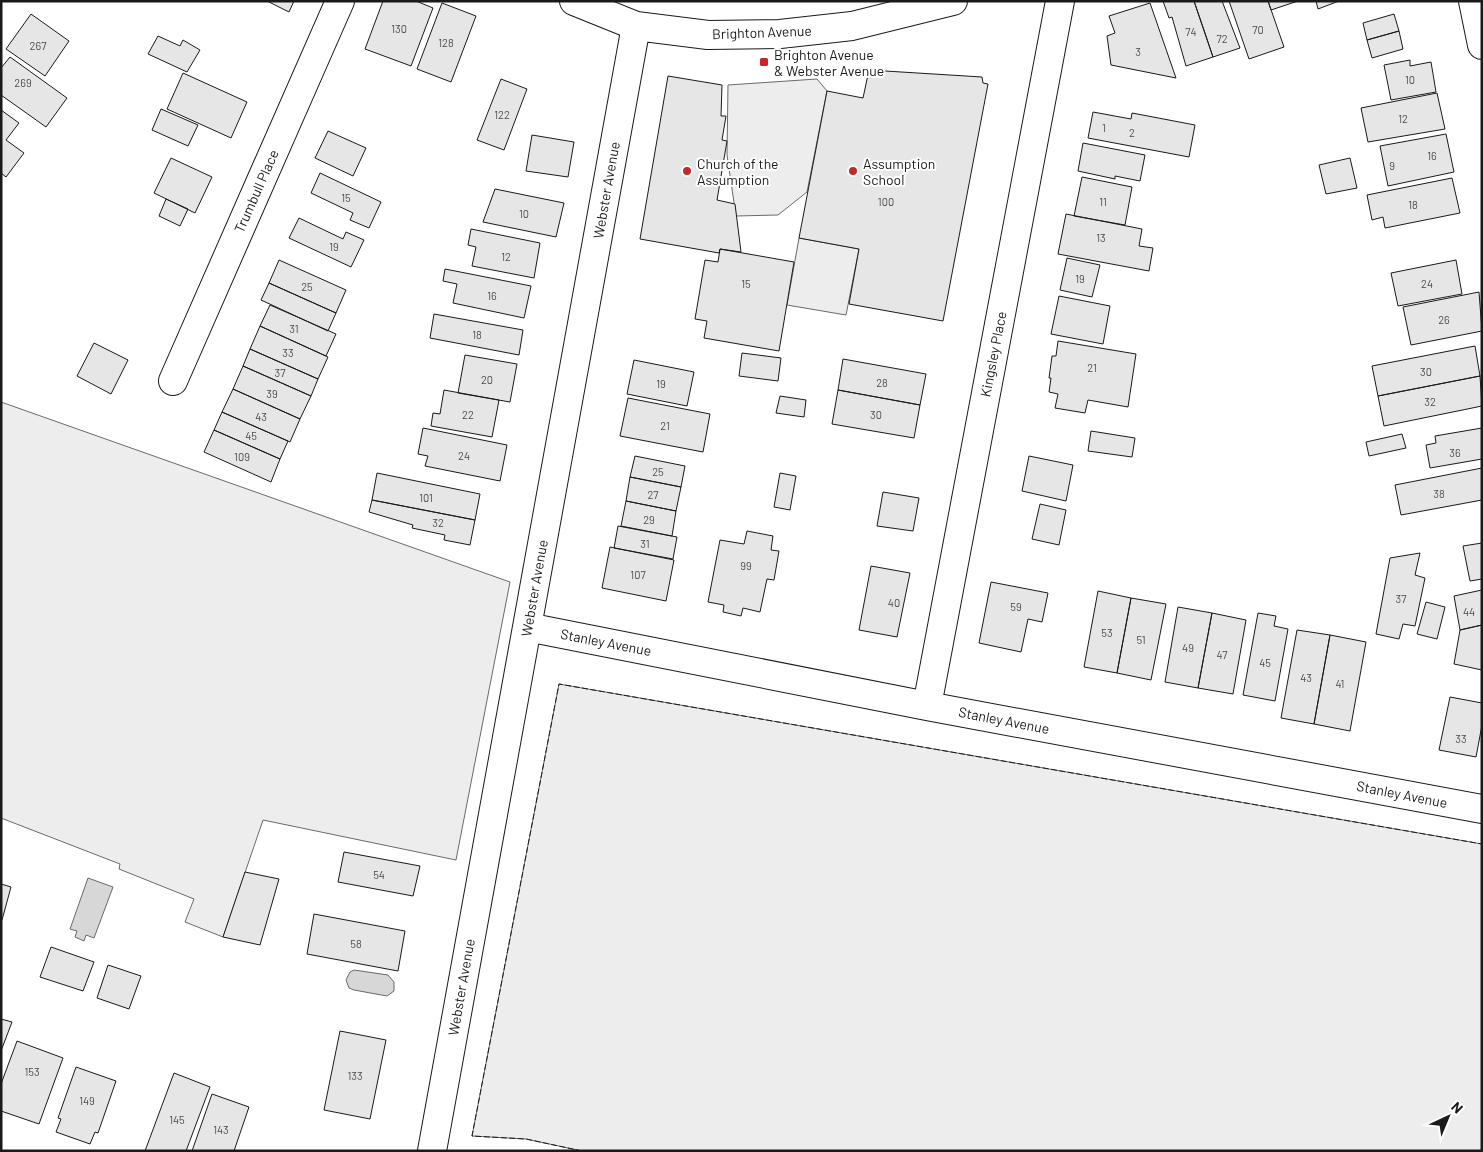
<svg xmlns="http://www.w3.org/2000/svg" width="1483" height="1152" viewBox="0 0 1483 1152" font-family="Barlow,sans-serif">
<rect width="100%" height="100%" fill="#fff"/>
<path fill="#ededed" stroke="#6a6a6a" d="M817 79 827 91 807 192 778 215 736 216 727 155 728 85Z
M799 238 859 249 846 315 787 305Z
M1 402 510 582 456 860 263 820 223 937 185 922 194 899 119 869 120 864 1 818Z
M559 684 1482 844V1151H582L526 1139 472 1136Z"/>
<path fill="#d7d7d7" stroke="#6a6a6a" d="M88 878 113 887 94 938 86 935 84 941 75 937 77 931 70 929Z
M354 970 388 975 394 982V991L387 996 354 990 349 988 346 980 350 972Z"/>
<path fill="#e6e6e6" stroke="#1a1a1a" d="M267 1H294L289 12Z
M383 1H416L433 8 411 66 365 49Z
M1163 1H1194L1213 57 1186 66 1172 17 1169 18Z
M1194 1H1222L1240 48 1213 57Z
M1229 1H1268L1284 47 1249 59Z
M1268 1H1298L1271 10Z
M1316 1H1339L1318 9Z
M442 3 476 16 451 82 417 69Z
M1150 3 1176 78 1111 65 1107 36 1115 33 1109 16Z
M31 14 69 41 45 76 6 49Z
M1394 14 1399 31 1367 40 1363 23Z
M1399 31 1403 49 1372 58 1367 40Z
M158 36 180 46 183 40 200 50 187 72 148 54Z
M10 57 67 98 46 127 1 95V68Z
M1410 60V66L1431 62 1436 92 1391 100 1384 65Z
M869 70 982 77 983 83 988 84 943 321 849 304 859 249 799 238 827 91 863 98Z
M183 73 247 102 231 138 167 109Z
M668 76 722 85 721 116H726L722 140 727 141 717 200 735 204 741 252 720 249 719 253 640 239Z
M501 79 527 89 504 150 477 140Z
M1437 93 1445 129 1368 142 1361 108Z
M161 109 198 125 188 146 152 130Z
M1 110 19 123 6 140 24 153 6 177 1 173Z
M1093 112 1131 119 1132 113 1195 125 1189 157 1088 138Z
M328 131 366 148 353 176 315 158Z
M1446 134 1454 172 1388 186 1380 146Z
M532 135 574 142 568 177 526 171Z
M1083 143 1145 155 1140 181 1115 176V179L1078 171Z
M171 158 212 177 195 213 154 193Z
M1350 158 1357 188 1326 194 1319 165Z
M320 173 381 202 369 228 350 220 353 213 311 193Z
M1082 177 1132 187 1125 225 1074 216Z
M1452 178 1460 213 1385 228 1383 217 1372 220 1367 195Z
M495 189 564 203 556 237 483 222Z
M166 199 188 209 180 226 159 216Z
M1066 214 1142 229 1139 246 1153 248 1149 271 1058 254Z
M299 218 343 239 346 232 364 240 351 267 289 238Z
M471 229 540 243 534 278 472 266 476 247 468 245Z
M720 249 794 262 779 351 704 338 707 321 695 319 705 260 718 262Z
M1067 258 1100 265 1092 297 1060 290Z
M279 260 346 290 336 313 269 283Z
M1456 260 1462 294 1398 306 1391 273Z
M445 269 531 286 524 318 453 303 457 284 443 281Z
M269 283 336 313 328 331 261 300Z
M1479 292 1482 331 1411 345 1403 307Z
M1059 296 1110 306 1103 344 1051 334Z
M270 305 336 334 326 356 260 326Z
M434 314 523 330 519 355 430 338Z
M260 326 328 357 318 379 250 349Z
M1058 341 1136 354 1128 407 1088 400 1085 413 1055 408 1058 394 1049 392 1051 378H1049L1052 356H1056Z
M94 343 128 360 111 394 77 376Z
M1475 346 1480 376 1378 396 1372 366Z
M250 349 318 379 311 396 243 366Z
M742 353 781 358 778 381 739 376Z
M465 355 517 364 510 402 458 393Z
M843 359 926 374 920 405 838 390Z
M634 360 694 372 687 406 627 394Z
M243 366 311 396 300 419 233 389Z
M1480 376 1482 406 1384 426 1378 396Z
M233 389 300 419 290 442 222 412Z
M444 390 499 400 492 437 431 426 433 413 440 414Z
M838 390 920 405 914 438 832 424Z
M780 396 806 400 804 417 776 413Z
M628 398 710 414 703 452 620 436Z
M222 412 288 441 280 459 214 430Z
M423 428 507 445 500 481 425 466 428 456 418 454Z
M1482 428V459L1430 468 1426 445 1436 443 1435 436Z
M214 430 280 459 271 482 204 452Z
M1091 431 1135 438 1132 457 1088 451Z
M1402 434 1406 448 1369 456 1366 442Z
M635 456 685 466 681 487 630 477Z
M1029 456 1073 465 1066 501 1022 491Z
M1482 468V500L1401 515 1395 485Z
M377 473 480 494 475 520 372 500Z
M780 473 796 476 790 510 774 507Z
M630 477 681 487 676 511 626 501Z
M883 492 919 498 913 531 877 526Z
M372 500 475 520 470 545 444 540 445 535 412 528 413 525 369 512Z
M626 501 676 511 672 536 621 526Z
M1040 504 1066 510 1059 545 1032 539Z
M618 526 677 537 673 559 614 548Z
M747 531 773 536 771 550 779 551 774 580 767 579 760 612 743 608 741 616 723 612 724 605 708 602 720 540 744 544Z
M1482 543V579L1470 581 1463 546Z
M610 547 674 560 666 601 602 588Z
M1420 553 1415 575 1425 578 1415 626 1403 624 1399 639 1376 634 1390 558Z
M871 566 910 573 897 637 859 630Z
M991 582 1048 593 1042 622 1028 619 1021 652 979 643Z
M1482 590V625L1460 630 1454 596Z
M1098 591 1131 598 1117 673 1084 667Z
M1131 598 1166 604 1151 680 1117 673Z
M1426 602 1445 607 1437 639 1417 634Z
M1178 607 1212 613 1198 688 1165 682Z
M1212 613 1246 620 1233 694 1198 688Z
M1258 613 1276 616 1274 626 1288 629 1275 701 1243 695Z
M1482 625V670L1454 664 1460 630Z
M1297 630 1330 635 1314 724 1281 718Z
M1330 635 1366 642 1350 731 1314 724Z
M1450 697 1482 703V725L1476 757 1439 750Z
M344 852 420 866 413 896 338 882Z
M245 872 279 879 260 945 223 937Z
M1 884 11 887 2 920H1Z
M314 914 405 931 398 971 307 954Z
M51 947 94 962 83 991 40 977Z
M108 965 141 976 129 1009 97 998Z
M1 1019 12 1022 1 1051Z
M340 1031 386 1040 370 1119 324 1110Z
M17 1041 63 1058 39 1124 1 1111V1084Z
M76 1067 116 1081 98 1133 95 1132 90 1144 56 1132 61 1119 58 1118Z
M174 1073 210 1087 186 1151H145Z
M212 1094 249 1107 234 1151H192Z"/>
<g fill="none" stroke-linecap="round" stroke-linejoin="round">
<g stroke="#1a1a1a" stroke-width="30">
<path id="minor" d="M574 1 636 26 708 35 780 34 852 26 953 1
M1473 1 1482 45
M173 381 340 1
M527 627 927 706 1482 809
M927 706 1060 1
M432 1151 636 26"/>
</g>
<use href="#minor" stroke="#fff" stroke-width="28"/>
<path stroke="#1a1a1a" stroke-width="1" stroke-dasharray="6 2.5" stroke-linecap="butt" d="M582 1151 526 1139 472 1136 559 684 1482 844"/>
</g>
<g fill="#c62828" stroke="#fff" stroke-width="2">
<rect x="759" y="57" width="10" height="10" rx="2.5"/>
<circle cx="687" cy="171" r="5"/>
<circle cx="853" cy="171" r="5"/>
</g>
<g text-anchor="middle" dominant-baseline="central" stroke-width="4" stroke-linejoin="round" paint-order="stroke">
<g font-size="11" fill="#4d4d4d">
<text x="399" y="28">130</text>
<text x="1258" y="29">70</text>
<text x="1191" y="31">74</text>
<text x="1222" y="38">72</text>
<text x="446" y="42">128</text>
<text x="38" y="45">267</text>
<text x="1138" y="51">3</text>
<text x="1410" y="79">10</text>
<text x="23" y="82">269</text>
<text x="502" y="114">122</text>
<text x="1403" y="118">12</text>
<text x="1104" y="127">1</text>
<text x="1132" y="132">2</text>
<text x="1432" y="155">16</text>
<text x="1392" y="165">9</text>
<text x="346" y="197">15</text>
<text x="886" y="201">100</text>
<text x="1103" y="201">11</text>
<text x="1413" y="204">18</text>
<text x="524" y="213">10</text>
<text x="1101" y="237">13</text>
<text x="334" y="246">19</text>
<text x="506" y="256">12</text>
<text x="1080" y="278">19</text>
<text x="746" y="283">15</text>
<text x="1427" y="283">24</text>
<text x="307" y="286">25</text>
<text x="492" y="295">16</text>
<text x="1444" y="319">26</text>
<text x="294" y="328">31</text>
<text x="477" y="334">18</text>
<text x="288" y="352">33</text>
<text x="1092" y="367">21</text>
<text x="1426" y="371">30</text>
<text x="280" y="372">37</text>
<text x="487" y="379">20</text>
<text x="882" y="382">28</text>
<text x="661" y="383">19</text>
<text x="272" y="393">39</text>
<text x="1430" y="401">32</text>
<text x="468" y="414">22</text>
<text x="876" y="414">30</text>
<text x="261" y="416">43</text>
<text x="665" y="425">21</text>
<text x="251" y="435">45</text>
<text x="1455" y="452">36</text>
<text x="464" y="455">24</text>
<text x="242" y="456">109</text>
<text x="658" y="471">25</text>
<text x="1439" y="493">38</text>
<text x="653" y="494">27</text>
<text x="426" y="497">101</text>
<text x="649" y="519">29</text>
<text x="438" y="522">32</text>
<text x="645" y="543">31</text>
<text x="746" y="565">99</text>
<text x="638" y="574">107</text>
<text x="1401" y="598">37</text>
<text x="894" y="602">40</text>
<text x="1016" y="606">59</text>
<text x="1469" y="611">44</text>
<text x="1107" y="632">53</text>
<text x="1141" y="639">51</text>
<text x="1188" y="647">49</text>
<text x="1222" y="654">47</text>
<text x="1265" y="662">45</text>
<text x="1306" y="677">43</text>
<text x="1340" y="683">41</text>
<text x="1461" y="738">33</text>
<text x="379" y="874">54</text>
<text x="356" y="943">58</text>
<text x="32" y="1071">153</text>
<text x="355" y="1075">133</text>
<text x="87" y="1100">149</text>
<text x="177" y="1119">145</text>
<text x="221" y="1129">143</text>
</g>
<g font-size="14" fill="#1a1a1a" stroke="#fff">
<text transform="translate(762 32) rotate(-2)">Brighton Avenue</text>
<text transform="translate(606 190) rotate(-80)">Webster Avenue</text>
<text transform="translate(256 191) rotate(-66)">Trumbull Place</text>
<text transform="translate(993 354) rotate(-79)">Kingsley Place</text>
<text transform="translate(534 588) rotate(-80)">Webster Avenue</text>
<text transform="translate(606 642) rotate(11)">Stanley Avenue</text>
<text transform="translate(1004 720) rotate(11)">Stanley Avenue</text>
<text transform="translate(1402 794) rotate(11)">Stanley Avenue</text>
<text transform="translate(461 987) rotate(-80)">Webster Avenue</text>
</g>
<g font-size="14" fill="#1a1a1a" stroke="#fff" text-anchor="start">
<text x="774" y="54">Brighton Avenue<tspan x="774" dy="16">&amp; Webster Avenue</tspan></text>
<text x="697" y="163">Church of the<tspan x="697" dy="16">Assumption</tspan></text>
<text x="863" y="163">Assumption<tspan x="863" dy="16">School</tspan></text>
</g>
</g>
<rect width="1483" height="1152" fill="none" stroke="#1a1a1a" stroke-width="5"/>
<g transform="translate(1448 1117) rotate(44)" stroke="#ffffff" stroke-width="4" paint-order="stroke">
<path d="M0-4L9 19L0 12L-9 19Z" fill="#1a1a1a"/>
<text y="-8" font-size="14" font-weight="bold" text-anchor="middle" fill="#1a1a1a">N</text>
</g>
</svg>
